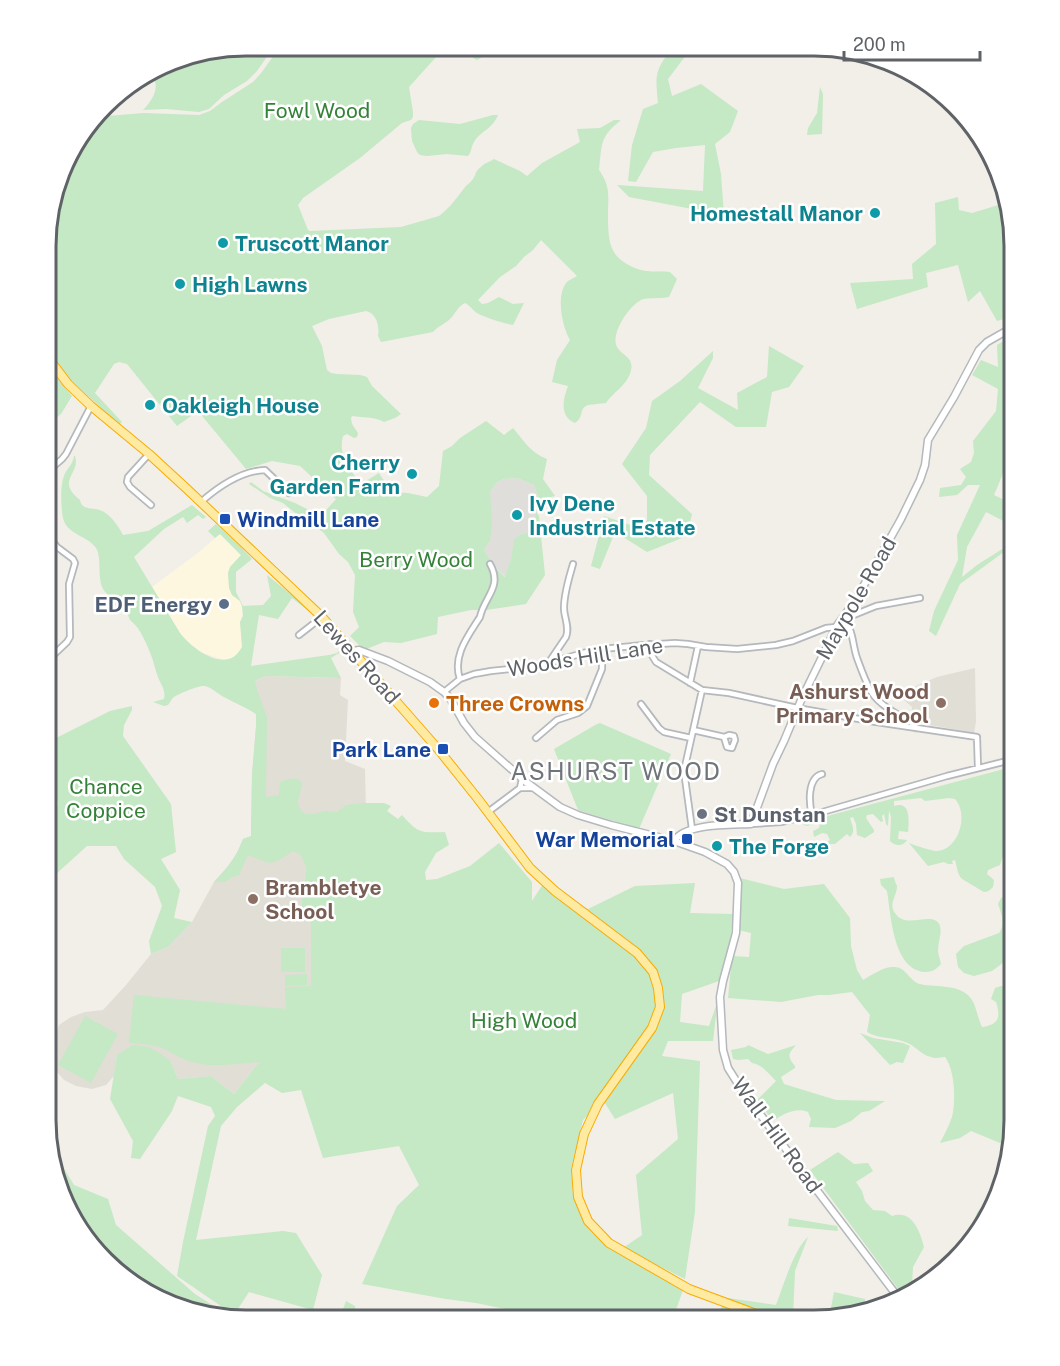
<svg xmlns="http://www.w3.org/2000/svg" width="1060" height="1366" viewBox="0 0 1060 1366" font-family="'Public Sans',sans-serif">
<rect width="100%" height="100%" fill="#f1efe8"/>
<path fill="#fef7e0" d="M220 534 241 556 230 567 228 573 229 588 232 595 240 601 243 611 240 622 242 648 235 657 224 660 200 652 188 643 180 633 152 587 199 552Z"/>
<path fill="#e0deda" d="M517 478 534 485 539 500 534 531 521 534 511 559 506 577 495 567 484 550 490 541V492L496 483 504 479Z"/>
<path fill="#e1ded6" d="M975 668 976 722 974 733 919 723 911 718 912 707 897 694 937 677Z
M265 676 341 678 340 695 348 700 345 761 365 769 366 812 306 867 300 916 311 924 313 1090 256 1066 234 1094 211 1076 178 1079 171 1062 117 1055 114 1076 106 1085 92 1089 76 1086 64 1080 57 1072 53 1048 55 1037 59 1025 71 1017 85 1012 103 1010 126 985 151 954 168 947 192 922 214 882 228 866 237 853 243 839 251 836 252 775 256 727V714L247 708 248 685Z"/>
<path fill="#c5e8c5" d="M245 45H275L257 71 247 81 224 95 209 109 199 112 166 109 143 110C153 100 162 85 150 73L181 56Z
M281 45 446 46 409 87 413 112V117L411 120 402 123 360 158 303 198 298 205 308 230 310 231 401 227 439 216C450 208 458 196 466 186 468 184 471 182 473 179 476 174 476 170 481 167 484 163 490 162 494 159L520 171 527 176 542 163 580 142 577 129 600 128 614 120H620V121C599 137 602 146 599 170 611 187 608 196 608 215 608 226 608 243 614 252 619 262 636 270 646 271 654 272 662 271 670 272L677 279 669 297C661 299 648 297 641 300 629 306 610 334 617 347 622 356 634 357 631 370 628 385 614 391 606 403 600 404 590 404 586 406 579 410 584 417 575 423 559 416 563 399 568 386L552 382 557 360 570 340C562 327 555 293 568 281 571 279 574 278 577 276L541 240 533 250 524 257 516 266 500 277 478 300 482 304 488 303 499 297 513 304 524 303 513 325C503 323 486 318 477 313 472 310 471 306 465 303 458 306 456 313 450 319 445 324 438 326 433 332L381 342 378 336C380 326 376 313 366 311L329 319 312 326 322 346 327 370 331 373 337 374 360 375 367 377 372 386 401 414 395 418 384 422C372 416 364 418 352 416L351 418 352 424 358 433 357 437 354 438 347 434 343 436C338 453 348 470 360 481H366L379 473 391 492 408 493 427 497 439 486 443 451 452 446 460 438 486 421 504 435 513 428C524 441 531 453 547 459L543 479 555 496 539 500 534 485 517 478 504 479 496 483 490 492 492 525 490 541 484 550 495 567 505 577 511 559 514 540 521 534 534 531 536 512 539 516 545 575 526 604 486 610H471L438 617 437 634 401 643 384 642 364 650 350 636 359 627 353 612 355 575 348 562 339 554 324 533 316 527 304 520 283 503 270 498 249 484 251 482 263 491 295 503 321 516 336 499 300 466 272 461 246 469 198 411 177 426 127 364 119 362 114 364 95 393 122 422 119 425 71 380 47 350V219L72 145 95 117 144 113 199 115 210 111 222 102 253 82 262 72Z
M471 46H502L477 60 473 58Z
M674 46H693L668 79 672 96 701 84 738 111 730 132 715 144 721 174 724 215 629 197 617 185 703 191 705 145 676 148 653 152 636 182 628 181 632 145 643 109 658 103C655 73 655 70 674 46Z
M820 87 823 94 822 134 807 135 808 128 817 113Z
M493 115H498C492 130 480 131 474 142 471 147 472 151 468 156L447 154 427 156 420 155 417 152 412 141 411 128 413 124 419 120 460 124Z
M958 197 959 210 972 213 1005 203 1014 241 1011 246 1015 296V316L997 321 980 291 968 302 958 265 926 273 928 287 857 309 850 283 913 279 912 264 936 244 935 203Z
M1015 334V445L994 495 1015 505V527L986 512 967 547 962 577 977 565 1007 546 1008 549 960 584 936 636 929 631 934 611 958 560 957 535 980 485H968L957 495 939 497 940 488 961 485 966 477 960 469 971 462 974 453 973 441 996 411 998 389 972 375 981 360 998 367 997 345Z
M769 346 804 366 789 387 772 392 766 427H736L700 402 650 455 649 475 692 514 687 536 647 552 615 532 600 569 591 566 604 516 642 529 647 520V496L622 464 646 428 652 401 680 381 713 351V358L698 388 738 410 737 393 767 377Z
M46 365 72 396 61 414 55 419 50 413 46 412Z
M74 456H75C81 474 55 480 80 500 82 512 95 506 104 512 112 517 119 527 123 535L148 531 192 505 206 517 203 519 198 515 187 523 183 517 164 529 134 557 180 633C190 646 219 670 236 655 238 653 240 650 242 647L240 622 243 616 242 606 240 601 232 595 229 588 228 573 230 567 241 555 220 534 215 538 208 531 216 524 240 546 252 559 236 572V592L243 606 263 605 271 596 267 575 318 616 316 617 292 598 278 619 259 615 251 666 329 655 337 653 343 647 344 650 331 658 341 678 265 676 255 681 257 690 267 717 266 797 279 795 280 782C288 780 296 775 302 783 301 797 292 802 305 814H315L324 811 337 812 346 805 365 803H384L391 806 387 811 398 819 402 815C418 833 420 833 445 832L449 845 436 853 425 872 426 880 437 879 470 866 499 843 532 882V901L543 884 588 909 635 886 695 883 690 913 733 914 730 945 719 981 682 994 680 1022 709 1026 716 1006 717 1007 713 1041H668L662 1056 700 1061 695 1212 685 1279 623 1248 642 1235 636 1175 678 1139 673 1093 615 1119 603 1100 583 1120 571 1168 573 1196 589 1229 617 1253 683 1290 672 1321H650L652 1310H647L633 1320H560L476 1303 446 1299 362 1284 397 1206 419 1185 399 1146 323 1158 301 1090 282 1093 265 1083 237 1107 221 1126 196 1240 283 1231 296 1233 322 1275 313 1310 249 1292 234 1315 177 1276 183 1242 208 1126 215 1116 211 1107 178 1096 172 1111 140 1159 131 1158 133 1141 110 1099 117 1055 133 1045 149 1047 161 1054 171 1062 178 1079 211 1076 234 1094 256 1066 261 1062C239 1063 219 1068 196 1063 184 1061 176 1055 166 1050 155 1044 141 1044 129 1043L134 995 286 1009 285 987 311 986V924L300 916 306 867 300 854 293 851C269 867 274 865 248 855L239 875 232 877 225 882H214C228 867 236 858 243 839L251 836 252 775 256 727V714C246 707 236 704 226 698 219 695 213 688 205 686 199 685 178 694 174 697 171 699 170 703 168 705L164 706 153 702 164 699C166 690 161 685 158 677 155 670 154 662 151 655 149 649 143 636 139 630 137 626 133 623 130 620 128 615 127 611 123 608 116 601 108 597 103 589 97 577 102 557 96 548 87 535 67 535 63 518 61 508 60 486 64 476 66 469 73 465 74 456Z
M132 706V710L124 725 123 736 171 804 176 852 161 859 180 890 174 918 192 922 168 947 151 954 149 941 162 906 155 887 124 859 116 846H87L45 884 46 816C61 816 62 792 46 789V743L110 711Z
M1009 709 1015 710V735H1013L1003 734 1005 714Z
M600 723 671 754 639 829 578 810 554 749 597 724Z
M1004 769 1011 807 1015 808V848L1006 854 1002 859 1000 865 988 870 987 874 994 880 993 887C990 890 988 892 984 892 982 891 964 880 962 879 957 874 957 866 955 860L952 861 953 864H948L944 862 928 866 909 843C917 846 928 850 936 851 959 851 969 814 955 799L949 798 925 801 921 798 894 801V806C911 800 909 821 908 832L899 831 898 839 907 840C903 847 895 846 890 841L891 817 889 810 888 826 886 824 884 814 882 816 883 821 881 822 873 814 867 815 866 818 874 830V832L865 838 857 835 856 824 853 817 850 818C852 825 856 831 850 837L847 834 835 844H831L826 848 823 845 830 840 827 834 822 833 814 837 813 831 819 828 820 823 806 826 801 823Z
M894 877C894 879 896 884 897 886 897 896 888 904 895 913 906 931 934 909 940 926 942 934 938 942 938 950 938 954 940 959 941 964 937 969 932 972 925 972 893 970 891 915 887 891L881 885 880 879Z
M740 878 784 889 824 884 850 918 851 946 857 970 863 980C872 975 883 967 893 967 906 966 909 981 920 984 937 988 961 983 972 1000 976 1006 978 1019 982 1027 999 1025 1001 1017 996 1002L991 999 995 988 1001 986 1015 987V1134L1011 1145 1000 1143 971 1131 960 1138 940 1143C944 1135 949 1126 952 1117 956 1101 955 1070 945 1057 941 1057 935 1059 931 1057 921 1055 915 1045 905 1042 893 1037 878 1039 867 1032L870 1015 852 992 829 995H818L781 1002 728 998 732 956 749 957 751 933 738 930 739 896 742 893Z
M1005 896H1011L1015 898V954L992 971 974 976 964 973 958 967 956 954 964 946 999 933C1006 924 1001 913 998 904L1001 898Z
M281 948H305V972H281Z
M307 974V985L285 986V975Z
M85 1016 118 1034 91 1083 58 1065Z
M860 1033 873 1038 903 1043 910 1046 903 1063 897 1062 890 1065Z
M748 1045 768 1054 796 1045C788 1054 787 1056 795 1066V1068L781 1077 784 1084 836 1100 885 1101 869 1111 862 1112 851 1121 835 1128 809 1127 811 1119 808 1112C796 1107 783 1114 773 1121L757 1100 776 1081C769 1074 762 1064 752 1063L748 1059 738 1060 733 1059 731 1050 746 1047Z
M52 1149 74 1185 108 1199 116 1225 195 1294 234 1319H219L134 1287 66 1210Z
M838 1152 854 1164 868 1163 873 1171 856 1182 862 1191 865 1201 873 1210 885 1211 892 1216C912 1209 920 1231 924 1247L913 1267 912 1285 902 1294 810 1170Z
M984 1206H990L981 1232 979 1234C973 1225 973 1212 984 1206Z
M789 1218 837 1226 838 1231 788 1226Z
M808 1237 795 1271 793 1316 809 1321H744L719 1311 728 1298 776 1305C783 1287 794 1249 808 1237Z
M834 1292 865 1299 864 1309 829 1318Z
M346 1301 355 1306V1320H339Z"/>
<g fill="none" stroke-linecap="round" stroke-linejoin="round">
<g stroke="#b5b8bc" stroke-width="8">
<path id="minor" d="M149 454 128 477 127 482 130 487 151 505
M46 473 62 459 66 454 91 406
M201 502C218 487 240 471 265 470L289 493
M842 618C854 629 852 644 857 658 861 669 866 683 872 693 880 706 901 716 914 724L916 728
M844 619 876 606 920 598
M299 635 322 617
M650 644 651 654 656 662 702 690 729 693 797 708 876 722 977 737 978 768
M46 662 67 642 70 637 69 584 75 563 73 559 57 547 46 533
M547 665 566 637C570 627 564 618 564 608 564 593 569 578 573 564
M460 679C452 656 468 636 480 617 484 597 503 587 490 564
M690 683 698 646
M444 692 460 679 474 674 491 671 539 666 583 653 602 649 644 645 675 643 688 644 706 647 737 649 776 645 793 641 826 628 836 627
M641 704 659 728 664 732 691 738
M693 730 724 737 729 735 734 736 735 740 732 748 727 747 724 737
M536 738 557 720 578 713 587 706 602 669V649
M1011 759 1015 775
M522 779 520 788H533
M488 812 520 788
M812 815C809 803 807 778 822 774
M751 824 781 822 812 815 947 776 1015 759
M692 829 684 771 702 690"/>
</g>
<g stroke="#b5b8bc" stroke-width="9">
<path id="tertiary" d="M353 651 359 650 388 661 430 682 444 692 450 698 464 723 475 737 526 782 560 807 578 815 611 825 674 841 705 852 727 864 734 872 738 883 736 933 723 981 720 997 723 1050 728 1068 740 1087 806 1176 901 1301
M674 841C685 823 731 825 751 824L773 764 784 741 802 698 825 651 836 627 855 601 901 519 920 480 925 465 928 440 954 397 979 350 987 342 1015 326"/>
</g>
<g stroke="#f9ab00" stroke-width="10">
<path id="trunk" d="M46 355 68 384 91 406 149 454 187 489 322 617 438 749 478 799 530 868 555 891 637 953 653 972 658 988 660 1007 652 1028 598 1104 584 1134 576 1170 578 1197 588 1221 609 1243 689 1289 775 1321"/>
</g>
<use href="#minor" stroke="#fff" stroke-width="4.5"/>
<use href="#tertiary" stroke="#fff" stroke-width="6"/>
<use href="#trunk" stroke="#feeaa1" stroke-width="8"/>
</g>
<g fill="#0f9aa8" stroke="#fff" stroke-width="2">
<circle cx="875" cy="213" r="6"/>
<circle cx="223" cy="243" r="6"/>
<circle cx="180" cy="284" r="6"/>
<circle cx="150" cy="405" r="6"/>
<circle cx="412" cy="474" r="6"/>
<circle cx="517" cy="515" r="6"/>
<circle cx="717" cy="846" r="6"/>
</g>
<g fill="#1a4fb4" stroke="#fff" stroke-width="2">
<rect x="219" y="513" width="12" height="12" rx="3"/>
<rect x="437" y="743" width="12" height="12" rx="3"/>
<rect x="681" y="833" width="12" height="12" rx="3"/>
</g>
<circle fill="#5c6f8a" stroke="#fff" stroke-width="2" cx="224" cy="604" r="6"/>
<circle fill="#e8710a" stroke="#fff" stroke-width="2" cx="434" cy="703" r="6"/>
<g fill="#8d6e63" stroke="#fff" stroke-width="2">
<circle cx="941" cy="703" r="6"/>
<circle cx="253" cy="899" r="6"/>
</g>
<circle fill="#6b7280" stroke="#fff" stroke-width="2" cx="702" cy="814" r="6"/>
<g text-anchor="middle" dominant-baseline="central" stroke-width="5" stroke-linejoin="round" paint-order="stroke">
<g font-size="21" fill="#348238" stroke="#fff">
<text x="317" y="110">Fowl Wood</text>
<text x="416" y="559">Berry Wood</text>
<text x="106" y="786">Chance<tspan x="106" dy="24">Coppice</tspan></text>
<text x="524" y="1020">High Wood</text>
</g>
<g font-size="21" font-weight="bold" fill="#0d838f" stroke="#fff" text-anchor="start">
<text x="863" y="213" text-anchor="end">Homestall Manor</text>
<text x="235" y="243">Truscott Manor</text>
<text x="192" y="284">High Lawns</text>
<text x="162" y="405">Oakleigh House</text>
<text x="400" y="462" text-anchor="end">Cherry<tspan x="400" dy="24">Garden Farm</tspan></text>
<text x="529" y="503">Ivy Dene<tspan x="529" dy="24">Industrial Estate</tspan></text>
<text x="729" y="846">The Forge</text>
</g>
<g font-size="21" font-weight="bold" fill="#164399" stroke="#fff" text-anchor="end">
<text x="237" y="519" text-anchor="start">Windmill Lane</text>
<text x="431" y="749">Park Lane</text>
<text x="675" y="839">War Memorial</text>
</g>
<g font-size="21" fill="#5f6368" stroke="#fff">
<text transform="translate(856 598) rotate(-60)">Maypole Road</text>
<text transform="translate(357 657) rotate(48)">Lewes Road</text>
<text transform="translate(585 657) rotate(-9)">Woods Hill Lane</text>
<text transform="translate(777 1135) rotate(54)">Wall Hill Road</text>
</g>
<g font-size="21" font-weight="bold" fill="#4e5e75" stroke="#fff" text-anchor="end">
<text x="212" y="604">EDF Energy</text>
</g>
<g font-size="21" font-weight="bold" fill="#785e54" stroke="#fff" text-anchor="end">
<text x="929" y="691">Ashurst Wood<tspan x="929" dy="24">Primary School</tspan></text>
<text x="265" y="887" text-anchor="start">Brambletye<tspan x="265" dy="24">School</tspan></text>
</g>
<g font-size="21" font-weight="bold" fill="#c56008" stroke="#fff" text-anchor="start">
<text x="446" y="703">Three Crowns</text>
</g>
<g font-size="21" font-weight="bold" fill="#5b616d" stroke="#fff" text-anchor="start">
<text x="714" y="814">St Dunstan</text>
</g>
<g font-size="24" letter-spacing="1.5" fill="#70757a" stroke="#fff">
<text x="616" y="771">ASHURST WOOD</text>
</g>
</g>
<path d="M0 0H1060V1366H0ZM246 56H814A190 190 0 0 1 1004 246V1120A190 190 0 0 1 814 1310H246A190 190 0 0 1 56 1120V246A190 190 0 0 1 246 56Z" fill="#fff" fill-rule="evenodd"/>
<path fill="none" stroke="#5f6368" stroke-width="3" d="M246 56H814A190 190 0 0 1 1004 246V1120A190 190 0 0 1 814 1310H246A190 190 0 0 1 56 1120V246A190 190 0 0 1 246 56Z"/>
<path d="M844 51v9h136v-9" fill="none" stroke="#5f6368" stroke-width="3"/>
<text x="853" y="51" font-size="18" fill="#5f6368" stroke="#ffffff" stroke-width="4.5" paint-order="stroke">200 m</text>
</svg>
